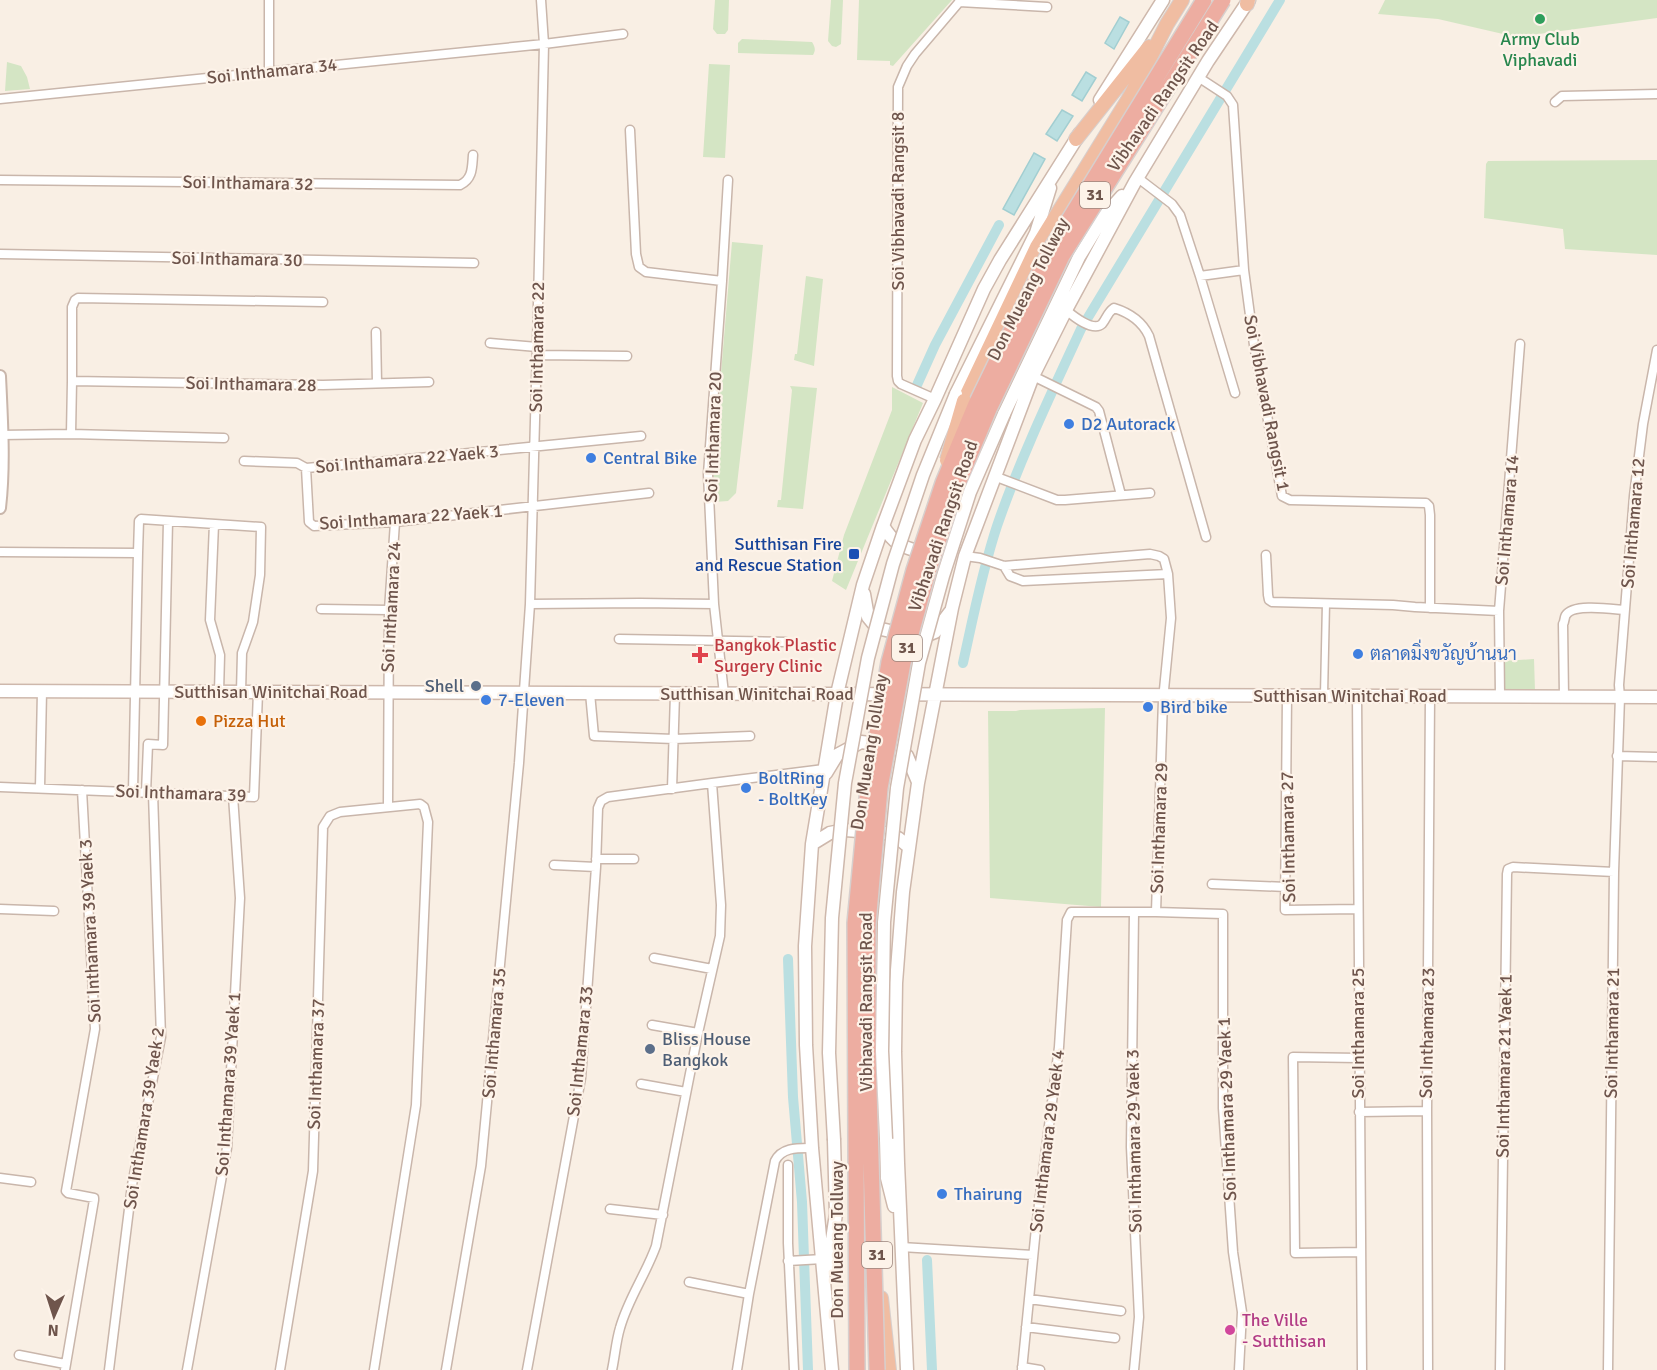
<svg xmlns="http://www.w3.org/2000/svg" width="1657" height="1370" viewBox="0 0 1657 1370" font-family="Signika,Sarabun,sans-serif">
<rect width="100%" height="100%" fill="#f9efe4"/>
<path fill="#d4e5c4" d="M715 0H729L728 30 725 34H717L713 29Z
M831 0H843L841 44 836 47 832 46 828 41Z
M859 0H952L893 66 890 65V61L857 60Z
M1385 0H1657V18L1516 37 1438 19 1378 14Z
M742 39 812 42C815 47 816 50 813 55L738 53V43Z
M7 62 21 66 27 77 30 89 5 91Z
M709 64 730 65 725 158 703 157Z
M1657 160V255L1565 249 1563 229 1484 218 1486 164 1488 161Z
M732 242 763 245 752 356 736 493 728 501 714 502 713 469Z
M806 276 823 279 814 366 794 360 795 354H797Z
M790 386 817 388 803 509 777 507 778 500H781L792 390Z
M892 387 923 403 846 590 832 581 844 535 892 410Z
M1534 659 1535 691 1502 690 1503 661Z
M1105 708 1101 907 990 898 988 711H1016L1020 710Z"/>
<path fill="#badfe1" stroke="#a2ced1" stroke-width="1.5" d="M1120 17 1129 22 1114 49 1105 43Z
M1086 72 1096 78 1082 101 1072 95Z
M1062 110 1073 116 1057 141 1046 134Z
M1034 153 1045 159 1014 215 1003 209Z"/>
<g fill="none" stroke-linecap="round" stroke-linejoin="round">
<path stroke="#badfe1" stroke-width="10" d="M917 385 935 345 999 225
M963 663C973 618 982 571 997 526 1020 459 1051 394 1081 329L1280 0
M788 959 793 1097 802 1202 808 1370
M927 1260 932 1370"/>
<g stroke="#c9b6ab" stroke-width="9">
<path id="pedestrian" d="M1324 695 1326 603"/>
</g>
<g stroke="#c9b6ab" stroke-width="11">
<path id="minor" d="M959 2 1047 7
M269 72V0
M1198 77 1227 96 1233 105 1244 270 1254 345 1282 496 1290 500 1426 503 1429 506 1430 515V608
M0 99 544 44 623 34
M1555 102 1562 96 1657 94
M630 130 636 254 639 267 646 272 722 281
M1138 178 1172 204 1180 215 1200 276 1244 270
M0 180 460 185C473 179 472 167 473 155
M0 254 474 263
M1200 276 1235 393
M1066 310C1073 316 1093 332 1102 324 1107 318 1107 313 1114 308 1130 313 1142 321 1149 336L1206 537
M376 332 377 383
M490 343 537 347
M537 355 627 356
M1033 376 1096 407 1099 411 1121 495
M72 381 323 385 429 382
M935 399 901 384 898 381 897 376 898 87 907 66 915 54 961 0
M71 434 72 381V307L75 300 78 298 323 302
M0 435 71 434 224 438
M244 461 297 463 306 468 388 461 641 436
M306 468 309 522 314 526 395 522 649 493
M994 476 1057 500H1065L1150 493
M214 524 210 620 220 655 219 692
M0 552 138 553
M1266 555 1268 595 1269 600 1272 602 1393 605 1415 607 1499 611
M965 556 980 558 1004 566 1150 554 1159 556 1164 559 1168 574 1171 618 1163 700 1156 912H1071L1067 920 1059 1047 1036 1228 1022 1370
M1004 566 1010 576 1023 581 1168 574
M530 604 640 603 714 604
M321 609 389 610
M619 639 786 642
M590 693 594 736 674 739 750 736
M724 694 714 604 708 474 722 281 728 180
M1287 696 1285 910 1358 909
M1357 696 1362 1370
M1500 696 1499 611 1520 344
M1564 697 1563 624C1564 624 1565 615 1566 615 1573 603 1612 609 1624 610
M1617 756 1657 757
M0 787 254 797 258 692
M40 788 42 691
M672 789 675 694
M133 792 138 553 139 521 141 519 261 527 260 575 253 622 242 653 241 692
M146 793 148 744 163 745 168 521
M388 806 389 610 395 522
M596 859H634
M554 865 596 867
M1212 884 1286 887
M0 909 54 911
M1134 912 1131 1147 1139 1317 1134 1370
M1156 912 1223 914V1108L1233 1252 1242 1312 1239 1370
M654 958 712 969
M652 1025 698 1033
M1359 1058 1293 1057 1295 1253 1361 1252
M641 1084 686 1092
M1359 1112 1427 1111
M788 1165V1243L794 1370
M0 1178 31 1182
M610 1209 663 1215
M901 1247 1033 1255
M788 1261 823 1259
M689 1282 749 1294
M1029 1299 1121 1311
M1026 1327 1115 1338
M19 1355 65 1364
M1022 1367 1040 1370
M65 1370 94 1200V1198L68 1193 66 1191 95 1029 82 790
M109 1370 132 1185 161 1037 153 793
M187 1370 227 1148 240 898 233 796
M280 1370 313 1171 323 827 330 816 340 812 420 804 424 807 428 822 416 1105 374 1370
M446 1370 481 1166 519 763 530 604 537 347 544 44 541 0
M527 1370 581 1078 596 867 598 808 601 801 608 797 712 783
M612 1370C615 1356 616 1341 620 1328 628 1299 646 1274 656 1246L698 1033 720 936 721 905 712 783 824 769
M737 1370 749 1294 775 1161C782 1147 798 1148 812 1148
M1428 1370 1427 1111 1430 696
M1500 1370 1507 874 1508 869 1513 867 1614 872
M1608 1370 1614 872 1620 697 1619 685 1634 496 1643 424 1657 350"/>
</g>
<g stroke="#c9b6ab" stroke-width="14">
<path id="tertiary" d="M0 376C2 420 5 465 0 508"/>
</g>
<g stroke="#ceb8ac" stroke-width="15">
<path id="secondary" d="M1100 100 1163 0
M956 394 1036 233 1050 188
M1004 414 1079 257 1104 216 1122 196
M883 526C897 548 903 546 927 554
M864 594 868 617 877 628 920 638 935 632 950 612
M0 691 1657 697
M826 773 837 755 861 742 894 746 907 756 918 782
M812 844 830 833 845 830 885 833 898 838 909 847
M886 1139 887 1178 894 1206
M828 1266 836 1214 834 1140
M832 1370 812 1148 806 1045 805 946 812 844 837 694 863 585 883 526 915 440 935 399 984 289 1000 260 1080 133
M907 1370 898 1163 895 1052 896 983 903 892 918 783 952 608 965 556 1033 376 1066 310 1135 182 1208 61 1249 0"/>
</g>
<g stroke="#d7cfcd" stroke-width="16">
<path id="trunk" d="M1247 4 1248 0
M1076 139 1149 47
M964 401 1037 247 1131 95 1167 24 1182 0
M881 1298 889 1370"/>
</g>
<use href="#pedestrian" stroke="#fff" stroke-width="6"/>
<use href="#minor" stroke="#fff" stroke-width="8"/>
<use href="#tertiary" stroke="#fff" stroke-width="10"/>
<use href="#secondary" stroke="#fff" stroke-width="12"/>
<use href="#trunk" stroke="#f0bda2" stroke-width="14"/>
<g stroke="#ceb8ac" stroke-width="15" stroke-linecap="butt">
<path id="secondary-bridge" d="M886 1139 882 1051 884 922 897 788 919 663 943 576 970 492 1004 414
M834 1140 829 1053 832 918 845 783 868 658 893 564 923 475 956 394"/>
</g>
<g stroke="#d7cfcd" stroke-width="16" stroke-linecap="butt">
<path id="trunk-bridge" d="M947 460 964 401"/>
</g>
<g stroke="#d7cfcd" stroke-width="18" stroke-linecap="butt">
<path id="motorway-bridge" d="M857 1370 855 923 868 788 889 662 914 570 943 483 976 404 1051 249 1204 0
M877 1370 868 1055V924L880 788 903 663 928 572 956 488 989 409 1062 256 1223 0"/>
</g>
<use href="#secondary-bridge" stroke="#fff" stroke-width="12"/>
<use href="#trunk-bridge" stroke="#f0bda2" stroke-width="14"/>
<use href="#motorway-bridge" stroke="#edada1" stroke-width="15"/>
</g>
<circle fill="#2e9e5b" stroke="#fdf3e9" stroke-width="2" cx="1540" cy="19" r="6"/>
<g fill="#3f7fe0" stroke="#fdf3e9" stroke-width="2">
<circle cx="1069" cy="424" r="6"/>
<circle cx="591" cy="458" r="6"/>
<circle cx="1358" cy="654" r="6"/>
<circle cx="486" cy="700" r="6"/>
<circle cx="1148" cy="707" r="6"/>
<circle cx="746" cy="788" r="6"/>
<circle cx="942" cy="1194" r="6"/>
</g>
<rect fill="#1a4fb4" stroke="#fdf3e9" stroke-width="2" x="848" y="548" width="12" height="12" rx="3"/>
<path fill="#e0444e" stroke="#fdf3e9" stroke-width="2" d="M697 646h6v6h6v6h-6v6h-6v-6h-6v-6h6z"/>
<g fill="#5c6f8a" stroke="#fdf3e9" stroke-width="2">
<circle cx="476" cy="686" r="6"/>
<circle cx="650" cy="1049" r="6"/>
</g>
<circle fill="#e8710a" stroke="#fdf3e9" stroke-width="2" cx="201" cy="721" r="6"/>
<circle fill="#d1479c" stroke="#fdf3e9" stroke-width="2" cx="1230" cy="1330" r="6"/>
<g text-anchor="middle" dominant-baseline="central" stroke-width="4.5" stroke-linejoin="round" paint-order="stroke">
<g fill="#fdf3e9" stroke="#9a847b" stroke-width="1.5">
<rect x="1080" y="182" width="30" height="26" rx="4.5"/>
<rect x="892" y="635" width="30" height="26" rx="4.5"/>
<rect x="862" y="1242" width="30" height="26" rx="4.5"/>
</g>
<g font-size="16" font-weight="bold" fill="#6f554c">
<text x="1095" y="195">31</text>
<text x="907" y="648">31</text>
<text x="877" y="1255">31</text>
</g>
<g font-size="18" fill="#27864d" stroke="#fdf3e9">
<text x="1540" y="39">Army Club<tspan x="1540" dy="21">Viphavadi</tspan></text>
</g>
<g font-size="18" fill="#6f554c" stroke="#fdf3e9">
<text transform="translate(272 71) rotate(-6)">Soi Inthamara 34</text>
<text transform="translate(1163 96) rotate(-55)">Vibhavadi Rangsit Road</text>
<text transform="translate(248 183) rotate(1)">Soi Inthamara 32</text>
<text transform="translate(898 201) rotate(-90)">Soi Vibhavadi Rangsit 8</text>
<text transform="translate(237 259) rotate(1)">Soi Inthamara 30</text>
<text transform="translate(1028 289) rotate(-63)">Don Mueang Tollway</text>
<text transform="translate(537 347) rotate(-89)">Soi Inthamara 22</text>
<text transform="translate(251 384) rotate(1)">Soi Inthamara 28</text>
<text transform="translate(1267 403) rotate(79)">Soi Vibhavadi Rangsit 1</text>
<text transform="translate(713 437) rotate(-88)">Soi Inthamara 20</text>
<text transform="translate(407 459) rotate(-5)">Soi Inthamara 22 Yaek 3</text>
<text transform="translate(411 517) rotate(-4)">Soi Inthamara 22 Yaek 1</text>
<text transform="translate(1507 520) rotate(-85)">Soi Inthamara 14</text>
<text transform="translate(1633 523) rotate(-85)">Soi Inthamara 12</text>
<text transform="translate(943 526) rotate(-71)">Vibhavadi Rangsit Road</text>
<text transform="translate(391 607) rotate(-87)">Soi Inthamara 24</text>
<text x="271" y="692">Sutthisan Winitchai Road</text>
<text x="757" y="694">Sutthisan Winitchai Road</text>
<text x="1350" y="696">Sutthisan Winitchai Road</text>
<text transform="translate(869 752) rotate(-81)">Don Mueang Tollway</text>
<text transform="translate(181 793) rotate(2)">Soi Inthamara 39</text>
<text transform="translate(1159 828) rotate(-88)">Soi Inthamara 29</text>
<text transform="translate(1288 837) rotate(-91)">Soi Inthamara 27</text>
<text transform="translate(90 931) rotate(-93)">Soi Inthamara 39 Yaek 3</text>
<text transform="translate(866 1002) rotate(-90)">Vibhavadi Rangsit Road</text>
<text transform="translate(494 1033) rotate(-85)">Soi Inthamara 35</text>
<text transform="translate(1358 1033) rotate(-90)">Soi Inthamara 25</text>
<text transform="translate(1427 1033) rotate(-89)">Soi Inthamara 23</text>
<text transform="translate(1612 1033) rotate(-89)">Soi Inthamara 21</text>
<text transform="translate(580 1051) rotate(-84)">Soi Inthamara 33</text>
<text transform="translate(316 1064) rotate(-88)">Soi Inthamara 37</text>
<text transform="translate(1504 1066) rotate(-89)">Soi Inthamara 21 Yaek 1</text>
<text transform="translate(228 1084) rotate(-86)">Soi Inthamara 39 Yaek 1</text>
<text transform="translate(1227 1109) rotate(-92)">Soi Inthamara 29 Yaek 1</text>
<text transform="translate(144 1118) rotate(-81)">Soi Inthamara 39 Yaek 2</text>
<text transform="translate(1047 1141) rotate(-83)">Soi Inthamara 29 Yaek 4</text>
<text transform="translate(1134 1141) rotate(-91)">Soi Inthamara 29 Yaek 3</text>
<text transform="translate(837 1240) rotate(-90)">Don Mueang Tollway</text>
</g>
<g font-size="18" fill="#366cbe" stroke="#fdf3e9" text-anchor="start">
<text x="1081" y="424">D2 Autorack</text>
<text x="603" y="458">Central Bike</text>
<text x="1370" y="654">ตลาดมิ่งขวัญบ้านนา</text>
<text x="498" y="700">7-Eleven</text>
<text x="1160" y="707">Bird bike</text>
<text x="758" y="778">BoltRing<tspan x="758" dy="21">- BoltKey</tspan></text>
<text x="954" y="1194">Thairung</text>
</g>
<g font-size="18" fill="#164399" stroke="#fdf3e9" text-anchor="end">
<text x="842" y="544">Sutthisan Fire<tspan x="842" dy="21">and Rescue Station</tspan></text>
</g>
<g font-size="18" fill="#be3a42" stroke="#fdf3e9" text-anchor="start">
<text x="714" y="645">Bangkok Plastic<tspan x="714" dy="21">Surgery Clinic</tspan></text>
</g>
<g font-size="18" fill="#4e5e75" stroke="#fdf3e9" text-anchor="end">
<text x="464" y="686">Shell</text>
<text x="662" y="1039" text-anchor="start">Bliss House<tspan x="662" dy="21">Bangkok</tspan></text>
</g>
<g font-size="18" fill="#c56008" stroke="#fdf3e9" text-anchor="start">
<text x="213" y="721">Pizza Hut</text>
</g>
<g font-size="18" fill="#b23c85" stroke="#fdf3e9" text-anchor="start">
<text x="1242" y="1320">The Ville<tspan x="1242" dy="21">- Sutthisan</tspan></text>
</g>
</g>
<g transform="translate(54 1316) rotate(183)" stroke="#fdf3e9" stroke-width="4.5" paint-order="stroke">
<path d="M0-4.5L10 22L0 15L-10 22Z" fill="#6f554c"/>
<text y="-9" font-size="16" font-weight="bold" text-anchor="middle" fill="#6f554c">N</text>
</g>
</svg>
